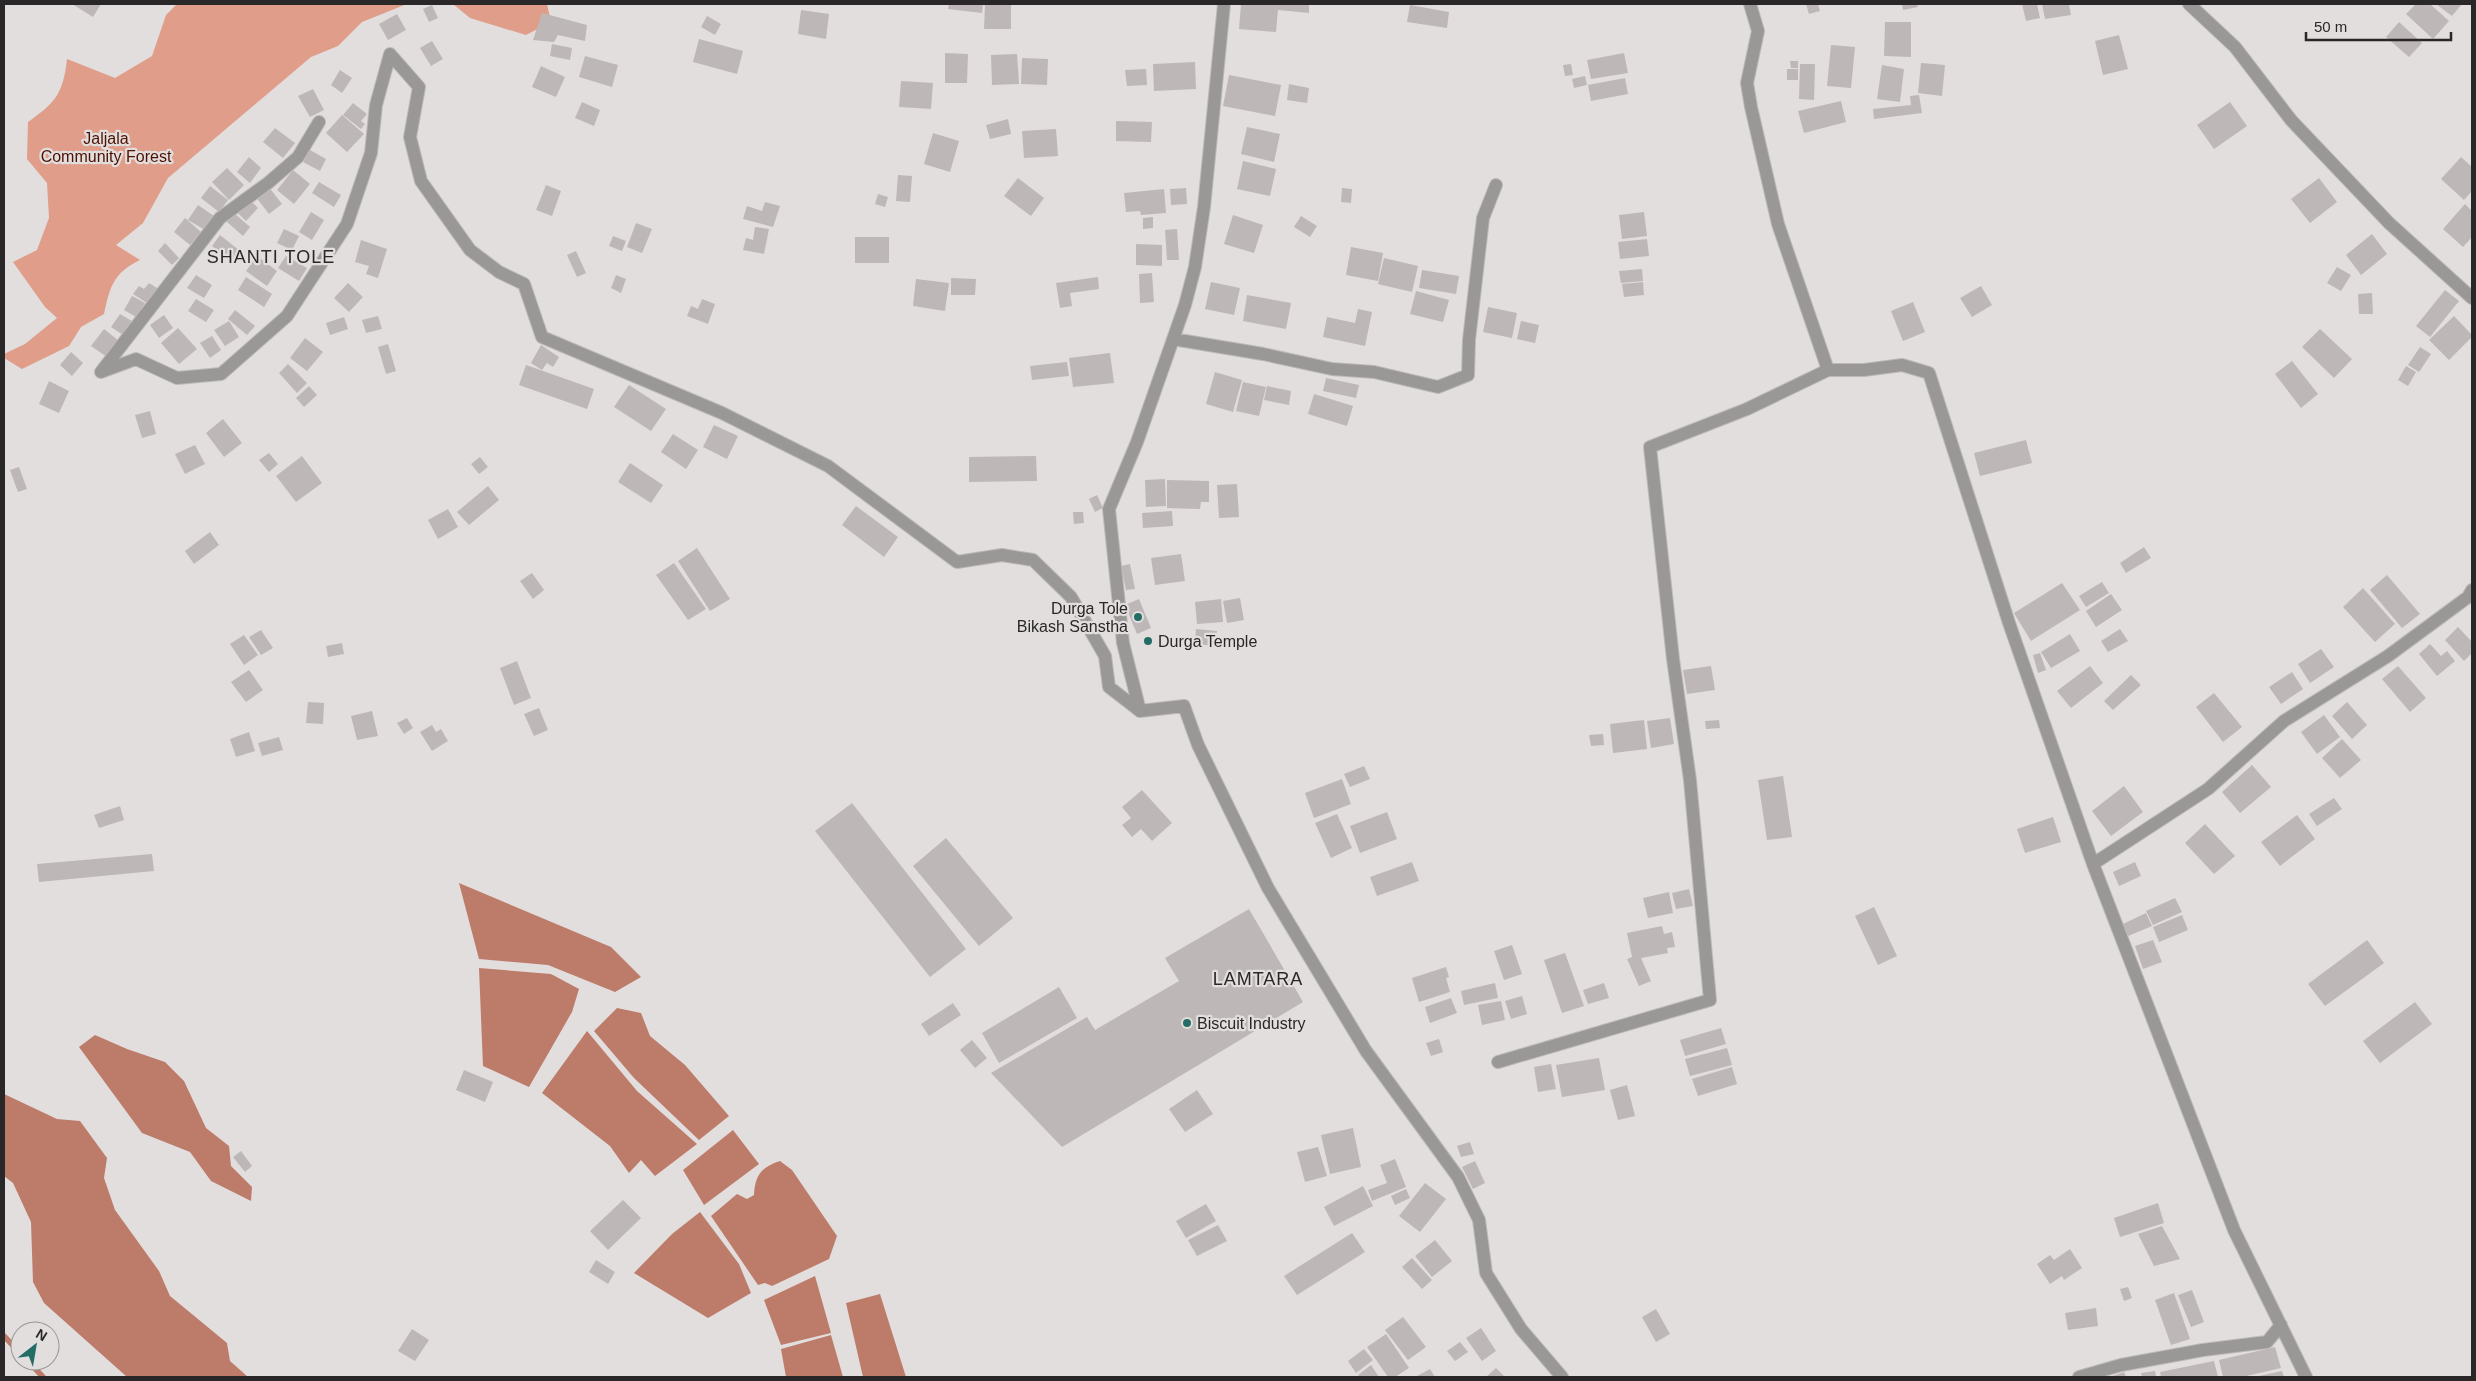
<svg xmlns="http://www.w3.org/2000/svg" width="2476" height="1381" viewBox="0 0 2476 1381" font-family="Arial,sans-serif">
<rect width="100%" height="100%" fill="#e2dedd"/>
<path fill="#df9d8a" d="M177 4H407L362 22 338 46 311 57 168 178 143 223 116 245 140 260C113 273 110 287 104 314L81 327 69 346 22 369 4 358V354L25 344 57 318 45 307 13 262 37 250 49 218 47 183 27 159 28 122C56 102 63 94 67 59L115 78 152 56 166 15Z
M453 4H547L551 22 526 35 470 18Z"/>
<path fill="#bd7b69" d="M459 883 611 947 641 977 615 992 548 965 479 959Z
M479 968 551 974 579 989 572 1012 529 1087 483 1066Z
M617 1008 641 1013 650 1036 685 1065 729 1116 699 1140 634 1078 594 1031Z
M587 1031 637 1091 697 1144 655 1176 641 1160 629 1173 610 1146 542 1093Z
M95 1035 127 1049 165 1062 184 1081 206 1128 229 1146 231 1166 252 1187 251 1201 211 1181 190 1152 142 1133 79 1047Z
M4 1094 57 1119 80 1121 107 1158 104 1178 115 1210 159 1271 170 1296 227 1343 230 1361 248 1377H127L44 1303 33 1282 31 1222 13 1183 4 1176Z
M733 1130 759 1164 704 1205 683 1170Z
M780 1161 792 1170 837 1236 829 1259 772 1286 765 1283 758 1285 711 1216 737 1194 747 1199 754 1195C755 1176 761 1167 780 1161Z
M700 1212 739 1264 751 1293 708 1318 634 1273 672 1234Z
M815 1276 831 1333 781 1345 764 1300Z
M880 1294 906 1377H863L846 1303Z
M831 1335 843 1377H786L781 1349Z"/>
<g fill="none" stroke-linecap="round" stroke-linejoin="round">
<path stroke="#bd7b69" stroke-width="5.5" d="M4 1336 20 1353
M28 1361 43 1377"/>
</g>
<path fill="#bdb8b7" d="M72 4H101L93 17Z
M949 4H983L982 13 948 9Z
M985 4H1011V29H984Z
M1241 4H1309V13L1278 10 1276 32 1239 29Z
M1806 4H1818L1820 11 1809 14Z
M1902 4H1917L1918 7 1903 10Z
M2022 4H2037L2040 18 2026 21Z
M2042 4H2069L2071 15 2045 19Z
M2416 4H2430L2449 21 2433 39 2406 14Z
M2436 4H2462L2452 16Z
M432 5 438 18 429 22 423 9Z
M1410 5 1449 12 1447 28 1407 22Z
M801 10 829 14 826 39 798 34Z
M542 13 587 25 585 41 558 35 554 42 533 40Z
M397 14 406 30 388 40 379 24Z
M707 16 721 24 715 35 701 27Z
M1885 22H1911V57L1884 56Z
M2399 22 2422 43 2409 57 2386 37Z
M2119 35 2128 69 2103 75 2095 41Z
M699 39 743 51 737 74 693 62Z
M432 41 443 59 431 66 420 48Z
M552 44 572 48 570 60 550 56Z
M1831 45 1855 47 1851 88 1827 86Z
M945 53 968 54 967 83H945Z
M1624 53 1628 73 1591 79 1587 60Z
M1017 54 1019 84 992 85 991 55Z
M585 56 618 65 612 87 579 77Z
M1022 58 1048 59 1047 85 1021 84Z
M1790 61H1798V68H1791Z
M1195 62 1196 89 1154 91 1153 64Z
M1921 63 1945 65 1942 96 1918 93Z
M1571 64 1573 75 1565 76 1563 65Z
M1800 64H1815L1814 100 1799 99Z
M1882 65 1904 69 1900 102 1877 99Z
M541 66 565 77 556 97 532 87Z
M1146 69 1147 85 1127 86 1125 70Z
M1787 69H1798V80H1787Z
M340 70 352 78 342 93 331 85Z
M1229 75 1281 85 1275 116 1223 106Z
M1585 76 1587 85 1574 88 1572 79Z
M1625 78 1628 94 1591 101 1588 85Z
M901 81 933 83 931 109 899 107Z
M1289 84 1309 88 1307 103 1287 100Z
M313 89 324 110 310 117 298 96Z
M1919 95 1922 113 1874 119 1873 109 1911 105 1910 96Z
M1841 101 1846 122 1804 133 1798 111Z
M582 102 600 110 594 126 575 118Z
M2230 102 2247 126 2214 149 2197 125Z
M353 103 367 114 361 121 365 124 361 129 343 115Z
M342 115 364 134 347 152 326 133Z
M1008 119 1011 134 990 139 986 125Z
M1116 121 1152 122 1151 142 1116 141Z
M1247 127 1280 134 1274 162 1241 154Z
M275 128 295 143 283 158 263 142Z
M1056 129 1058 156 1024 158 1022 131Z
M933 133 959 141 950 172 924 164Z
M310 150 326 159 320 171 303 162Z
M249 157 261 168 250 183 237 172Z
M2461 157 2472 167V191L2464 200 2441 179Z
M1243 161 1276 169 1270 196 1237 189Z
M227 168 244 185 229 200 212 182Z
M293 170 310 184 294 204 277 190Z
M898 175 912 176 910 202 896 201Z
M1018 178 1044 198 1031 216 1004 196Z
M2319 178 2337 202 2310 223 2291 199Z
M319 182 341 195 334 207 312 193Z
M546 185 561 191 552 216 536 210Z
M210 186 228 200 219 212 201 198Z
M268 186 282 204 269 214 255 196Z
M1186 188 1187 204 1171 205 1170 189Z
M1342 188 1352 189 1351 203 1341 202Z
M1164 189 1166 213 1141 215 1140 211 1126 212 1124 193Z
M878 194 888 197 885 207 875 204Z
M249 199 258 208 246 221 237 212Z
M765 202 780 206 773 227 743 219 747 206 762 211Z
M2465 204 2472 211V237L2463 247 2443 229Z
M198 205 214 216 205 230 188 220Z
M311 212 324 220 312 240 299 232Z
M1644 212 1647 236 1622 239 1619 215Z
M234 213 250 227 243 236 227 222Z
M1233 215 1263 225 1254 253 1224 244Z
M1301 216 1317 226 1310 237 1294 227Z
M1153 217V228L1143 229V218Z
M185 218 201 232 190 245 174 232Z
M636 223 652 229 642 253 627 247Z
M755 227 769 229 764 254 743 250 746 238 753 240Z
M284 229 299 236 292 250 277 243Z
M1177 229 1179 260H1167L1165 230Z
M2372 234 2387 254 2361 275 2346 255Z
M220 235 240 251 232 262 212 246Z
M613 236 626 241 622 251 609 246Z
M855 237H889V263H855Z
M1647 239 1649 256 1620 259 1618 242Z
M361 240 387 249 378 278 366 274 369 266 355 262Z
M165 243 179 258 172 265 158 251Z
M1136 244 1162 245V266L1136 265Z
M1351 247 1383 253 1378 281 1346 275Z
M576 251 586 273 577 277 567 255Z
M257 256 277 271 267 286 246 271Z
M286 256 307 268 299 281 278 268Z
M1384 258 1418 266 1412 292 1378 284Z
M2337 267 2351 275 2341 291 2327 283Z
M1642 269 1643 281 1621 283 1619 271Z
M1422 270 1459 276 1456 294 1419 288Z
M1152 273 1154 302 1140 303 1139 274Z
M196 275 212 285 204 298 187 288Z
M616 275 626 279 621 293 611 288Z
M246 277 272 294 264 307 238 290Z
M1098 277 1099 289 1070 293 1072 306 1060 308 1056 283Z
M951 278 976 279 975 295H951Z
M916 279 949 283 945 311 913 306Z
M1211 282 1240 288 1234 315 1205 309Z
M1643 282 1644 295 1624 297 1622 284Z
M149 283 160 290 150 305 133 294 139 286 144 289Z
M348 283 363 297 349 312 334 298Z
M1981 286 1992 305 1972 317 1960 298Z
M2445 290 2459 301 2430 337 2416 326Z
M1416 291 1449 300 1443 322 1410 314Z
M2372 293 2373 314H2359L2358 294Z
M1247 295 1291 303 1286 329 1243 321Z
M132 296 145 303 136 317 124 310Z
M196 299 214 310 206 322 188 311Z
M702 299 715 304 708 324 687 316 691 306 698 309Z
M1913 302 1925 332 1903 341 1891 311Z
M1488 307 1517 313 1512 338 1483 332Z
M1358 309 1372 312 1365 346 1323 337 1327 317 1355 323Z
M235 310 255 326 247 335 228 319Z
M120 314 132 321 123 335 111 327Z
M164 315 173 328 159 338 150 325Z
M378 316 382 329 366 333 362 320Z
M2454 316 2472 335V337L2449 360 2429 340Z
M344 317 348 329 330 335 326 323Z
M229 321 239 337 225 346 214 330Z
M1521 321 1539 325 1535 343 1517 339Z
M178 328 197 349 179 364 161 343Z
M104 329 119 341 107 357 91 346Z
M2320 329 2352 359 2334 378 2302 347Z
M212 336 221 350 210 358 200 343Z
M305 338 323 352 307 371 290 358Z
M388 344 396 371 386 374 378 347Z
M541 345 559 357 553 367 547 363 542 370 531 363Z
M2420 347 2431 354 2419 372 2408 365Z
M71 352 83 363 72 376 60 365Z
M1110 353 1114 383 1073 387 1069 358Z
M2292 361 2318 394 2301 408 2275 374Z
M1067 362 1069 376 1032 380 1030 366Z
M288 364 307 383 297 393 279 373Z
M526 365 594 389 587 409 519 385Z
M2406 366 2416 372 2408 386 2398 380Z
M1215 372 1242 380 1233 412 1206 404Z
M1326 378 1359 385 1356 398 1323 391Z
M49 381 69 391 59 413 39 404Z
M1243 382 1266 387 1259 416 1236 411Z
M629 385 666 409 651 431 614 407Z
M309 386 317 395 304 407 296 398Z
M1267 386 1291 391 1289 405 1264 400Z
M1314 394 1353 406 1347 426 1308 414Z
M150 411 156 434 142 438 135 415Z
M223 419 242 443 224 457 206 433Z
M714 425 738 436 727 459 703 447Z
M673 434 698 450 686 469 661 452Z
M2026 440 2032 463 1980 476 1974 453Z
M195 445 205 464 185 474 175 454Z
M269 453 278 464 269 472 259 460Z
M302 456 322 483 296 502 276 476Z
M1036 456 1037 481 969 482V457Z
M480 457 488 467 479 474 471 464Z
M630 463 663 485 651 503 618 482Z
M19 467 27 489 18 492 10 470Z
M1165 479 1166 506 1146 507 1145 480Z
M1167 480 1209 481V502H1201L1200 509 1167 508Z
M1237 484 1239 517 1219 518 1217 485Z
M488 486 499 500 469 525 457 512Z
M1097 495 1103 508 1095 512 1089 499Z
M856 506 898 537 884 557 842 525Z
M448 509 458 527 438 539 428 520Z
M1172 511 1173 526 1143 528 1142 513Z
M1073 512H1083L1084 523 1074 524Z
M210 532 219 545 194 564 185 551Z
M2144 547 2151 558 2126 573 2120 563Z
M697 548 730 599 710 611 678 561Z
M1181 554 1185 581 1155 585 1151 558Z
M674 563 706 609 688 620 656 575Z
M1130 564 1135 589 1126 590 1121 566Z
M532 573 544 590 533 599 520 581Z
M2387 575 2420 614 2402 628 2370 590Z
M2102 582 2109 593 2086 607 2079 596Z
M2062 583 2080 610 2031 641 2014 613Z
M2363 588 2395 624 2375 642 2343 607Z
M2111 594 2122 610 2096 627 2086 611Z
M1240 598 1244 620 1227 623 1223 601Z
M1139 599 1151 628 1137 634 1125 605Z
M1221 599 1223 622 1197 624 1195 602Z
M2458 627 2472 642V653L2464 661 2445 640Z
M1196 629 1217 631 1215 646 1195 644Z
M2120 629 2128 641 2108 652 2101 641Z
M261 630 273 648 261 655 249 637Z
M2070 634 2080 651 2051 668 2041 652Z
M244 635 258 655 244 665 230 644Z
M342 643 344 654 328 657 326 646Z
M2430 644 2441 656 2447 651 2455 661 2437 676 2419 654Z
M2321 649 2334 667 2310 683 2298 664Z
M2040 653 2046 670 2038 673 2033 655Z
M517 661 531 698 514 705 500 668Z
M1711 666 1715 690 1687 694 1683 670Z
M2090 666 2103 683 2071 708 2057 691Z
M2398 666 2426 698 2410 712 2382 679Z
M249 670 263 690 246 702 231 682Z
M2292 672 2303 689 2281 704 2269 687Z
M2131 675 2141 685 2113 710 2104 701Z
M2214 693 2242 727 2223 742 2196 707Z
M308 702 324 703 323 724 306 723Z
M2347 702 2367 725 2352 739 2332 716Z
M539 708 548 730 534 736 524 714Z
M372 711 378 736 357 740 351 716Z
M2324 715 2340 737 2317 754 2301 732Z
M407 718 413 728 404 734 397 723Z
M1670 718 1674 744 1651 748 1647 721Z
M1644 720 1647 749 1613 753 1610 724Z
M1719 720 1720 728 1706 729 1705 721Z
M432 725 436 732 441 729 448 741 432 751 420 732Z
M249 732 255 751 236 757 230 739Z
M1603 734 1604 745 1591 746 1589 735Z
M279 737 283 750 262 756 258 743Z
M2342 739 2361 760 2340 778 2322 758Z
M2252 765 2271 787 2240 813 2222 792Z
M1364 766 1370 779 1350 787 1344 774Z
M1783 776 1792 837 1767 840 1758 780Z
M1342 779 1351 804 1314 818 1305 793Z
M2124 786 2143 812 2111 836 2092 811Z
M1142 790 1172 823 1152 841 1141 829 1132 837 1122 825 1131 818 1122 807Z
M2334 798 2342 809 2317 826 2309 814Z
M852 803 966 949 930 977 815 831Z
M120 806 124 820 99 828 94 815Z
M1387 812 1397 839 1360 853 1350 826Z
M1337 814 1352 848 1331 858 1315 823Z
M2297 815 2315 839 2280 866 2261 842Z
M2053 817 2061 842 2025 853 2017 829Z
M2205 824 2235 856 2214 874 2185 843Z
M946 838 1013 918 979 946 913 866Z
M152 854 154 871 39 882 37 864Z
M1412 862 1419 881 1377 896 1370 877Z
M2135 862 2141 876 2119 886 2113 872Z
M1689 889 1693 906 1676 909 1672 893Z
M1669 892 1673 913 1648 918 1643 898Z
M2175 898 2182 912 2153 925 2146 911Z
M1874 907 1897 956 1878 965 1855 916Z
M1249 909 1303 1002 1062 1147 991 1073 1087 1017 1095 1030 1179 981 1165 958Z
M2146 913 2152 926 2128 936 2123 924Z
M2182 915 2188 930 2159 942 2153 927Z
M1662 926 1664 934 1672 932 1675 947 1667 948 1668 953 1641 958 1651 981 1639 986 1627 959 1632 957 1627 933Z
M2153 940 2162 962 2143 969 2135 946Z
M2367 940 2384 963 2325 1006 2308 984Z
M1512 945 1522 974 1504 980 1494 951Z
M1565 953 1584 1006 1562 1013 1544 960Z
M1446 967 1449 977 1446 978 1450 992 1419 1002 1412 978Z
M1495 983 1498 998 1464 1005 1461 991Z
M1604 983 1609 998 1588 1004 1583 990Z
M1059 987 1077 1018 999 1063 982 1033Z
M1522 996 1527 1014 1511 1019 1505 1001Z
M1451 998 1457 1013 1430 1023 1425 1007Z
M1501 1001 1505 1020 1482 1025 1478 1005Z
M2415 1002 2432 1024 2380 1063 2363 1041Z
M953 1003 961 1015 929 1036 921 1024Z
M1721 1028 1726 1044 1685 1056 1680 1040Z
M1439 1039 1443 1052 1431 1056 1426 1043Z
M972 1040 987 1058 975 1068 960 1050Z
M1727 1048 1732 1065 1690 1076 1685 1059Z
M1599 1058 1605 1090 1562 1097 1556 1065Z
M1551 1064 1556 1089 1538 1092 1534 1067Z
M1732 1067 1737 1084 1698 1096 1692 1079Z
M464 1070 493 1082 485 1102 456 1090Z
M1627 1085 1635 1116 1618 1120 1610 1090Z
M1197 1090 1213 1114 1185 1132 1169 1109Z
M1353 1128 1361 1167 1330 1174 1321 1135Z
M1470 1142 1474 1154 1461 1157 1457 1146Z
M1318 1147 1327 1176 1305 1182 1297 1152Z
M241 1151 252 1166 245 1172 233 1157Z
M1395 1159 1406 1187 1372 1201 1368 1190 1387 1183 1380 1165Z
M1475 1161 1485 1183 1473 1189 1462 1167Z
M1425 1183 1446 1199 1420 1232 1399 1216Z
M1363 1186 1373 1206 1334 1226 1324 1207Z
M1406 1189 1410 1198 1395 1205 1391 1196Z
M623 1200 641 1218 608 1250 590 1231Z
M2158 1203 2164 1223 2120 1237 2114 1218Z
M1206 1204 1216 1221 1186 1238 1176 1221Z
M1218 1225 1227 1241 1197 1256 1188 1240Z
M2162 1226 2180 1259 2154 1266 2138 1234Z
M1352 1233 1365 1252 1297 1295 1284 1276Z
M1435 1240 1452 1261 1432 1277 1415 1256Z
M2070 1249 2082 1268 2064 1280 2062 1276 2050 1284 2037 1264 2050 1255 2054 1260Z
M1412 1258 1432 1280 1422 1289 1402 1267Z
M596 1260 615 1272 608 1284 589 1272Z
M2128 1287 2132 1298 2124 1301 2120 1289Z
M2192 1290 2204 1322 2191 1327 2178 1295Z
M2174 1293 2190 1339 2171 1345 2155 1300Z
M2096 1308 2098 1326 2068 1330 2065 1313Z
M1656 1309 1670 1334 1656 1342 1642 1317Z
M1403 1317 1426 1347 1408 1360 1385 1330Z
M1481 1328 1496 1351 1482 1361 1466 1338Z
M412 1329 429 1340 415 1361 398 1351Z
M1386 1334 1409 1368 1395 1377H1388L1367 1347Z
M1460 1342 1468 1352 1455 1361 1447 1351Z
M2275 1347 2281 1368 2242 1377H2223L2219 1360Z
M1364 1349 1373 1360 1356 1373 1348 1361Z
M2214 1361 2218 1377H2161L2160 1372Z
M1371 1365 1379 1377H1360L1358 1375Z
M1496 1368 1505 1377H1486Z
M1430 1369 1435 1377H1415Z
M2155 1371 2156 1377H2142L2141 1373Z
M2282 1371 2284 1377H2259V1376Z
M2124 1372 2126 1377H2110Z"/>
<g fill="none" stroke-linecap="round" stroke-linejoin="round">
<g stroke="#bdb9b9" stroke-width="14">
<path id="minor" d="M1224 4 1204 207 1195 267 1185 305 1137 442 1109 509 1123 643 1140 711 1184 706 1198 745 1268 888 1366 1051 1458 1177 1479 1220 1486 1273 1521 1329 1562 1377
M1750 4 1758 31 1747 83 1751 107 1778 224 1828 370H1864L1902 365 1929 373 2009 623 2093 864 2234 1230 2306 1377
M2189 4 2235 47 2291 120 2389 223 2472 298
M1173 339 1263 354 1332 369 1374 372 1438 387 1468 375 1469 340 1483 218 1496 185
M101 372 136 359 177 378 221 374 287 316 347 224 371 153 376 105 390 54 419 87 410 137 421 181 470 250 499 272 524 284 542 337 722 413 828 466 957 562 1002 555 1033 560 1071 597 1105 656 1109 687 1140 711
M101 372 220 218 268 183 298 157 319 122
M2093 864 2208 789 2284 721 2388 656 2468 597 2472 590
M1498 1062 1710 1000 1690 780 1673 659 1650 447 1747 409 1828 370
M2079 1377 2121 1365 2203 1350 2267 1342 2281 1325"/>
</g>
<use href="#minor" stroke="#9a9897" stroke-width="12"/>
</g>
<g fill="#246d66" stroke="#e2dedd" stroke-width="2">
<circle cx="1138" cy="617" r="5"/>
<circle cx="1148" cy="641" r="5"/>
<circle cx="1187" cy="1023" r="5"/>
</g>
<g text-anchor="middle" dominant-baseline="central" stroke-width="4.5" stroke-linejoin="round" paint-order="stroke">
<g font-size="16" fill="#4d1101" stroke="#e2dedd">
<text x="106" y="138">Jaljala<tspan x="106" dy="18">Community Forest</tspan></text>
</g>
<g font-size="16" fill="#292727" stroke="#e2dedd" text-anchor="start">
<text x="1128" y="608" text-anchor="end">Durga Tole<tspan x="1128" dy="18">Bikash Sanstha</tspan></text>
<text x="1158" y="641">Durga Temple</text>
<text x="1197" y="1023">Biscuit Industry</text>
</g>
<g font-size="18" letter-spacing="1" fill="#292727" stroke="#e2dedd">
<text x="271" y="257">SHANTI TOLE</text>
<text x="1258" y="979">LAMTARA</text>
</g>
</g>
<rect width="2476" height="1381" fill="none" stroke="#292727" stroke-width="10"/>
<g transform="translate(35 1346) rotate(31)"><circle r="24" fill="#e2dedd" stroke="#989594"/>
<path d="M0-4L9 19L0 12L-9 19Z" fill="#246d66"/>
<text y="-8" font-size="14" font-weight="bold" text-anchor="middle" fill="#292727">N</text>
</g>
<path d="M2306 32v8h145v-8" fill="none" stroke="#292727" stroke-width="2.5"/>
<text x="2314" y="32" font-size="15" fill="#292727" stroke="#e2dedd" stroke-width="4" paint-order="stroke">50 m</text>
</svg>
